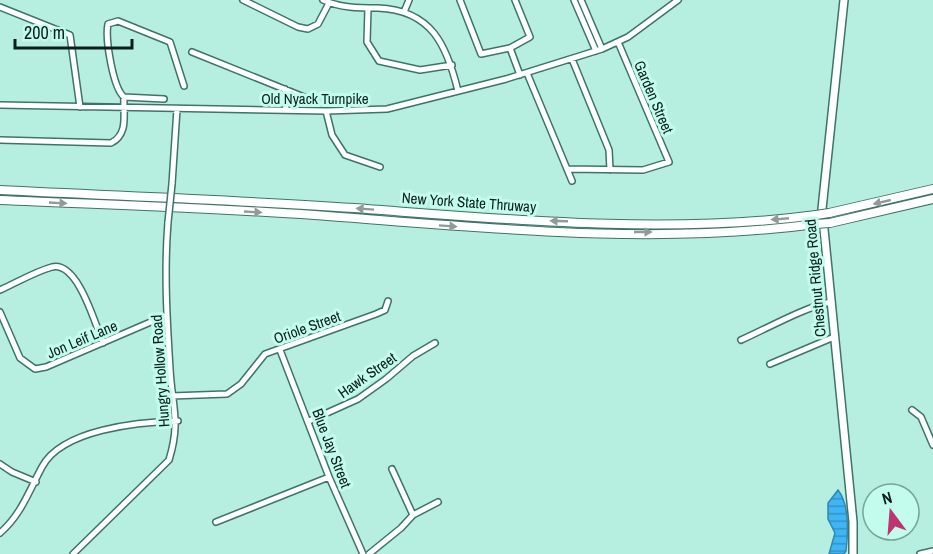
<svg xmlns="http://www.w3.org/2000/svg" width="933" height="554" viewBox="0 0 933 554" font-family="'Archivo Narrow',sans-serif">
<defs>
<pattern id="water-rules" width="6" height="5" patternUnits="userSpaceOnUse" patternTransform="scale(1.5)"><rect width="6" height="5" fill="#3fb5f4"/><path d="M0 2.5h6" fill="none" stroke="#3393c5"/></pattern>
</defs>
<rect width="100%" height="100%" fill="#b6efe0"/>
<path fill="url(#water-rules)" stroke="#2e88b3" stroke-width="1.5" d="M838 490C850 505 848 534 846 551L844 554H829L835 533 828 519V503Z"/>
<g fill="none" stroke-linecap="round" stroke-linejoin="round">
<g stroke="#3e7468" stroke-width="8">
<path id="minor" d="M243 0 298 27 308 29 318 24 329 3
M323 0C340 8 359 8 378 8 432 10 447 46 458 91
M460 0 481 54 510 48 530 37 515 0
M574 0 596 51
M581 0 602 49
M0 7 70 35 80 107
M368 8 367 42 379 61 420 70 452 65
M404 12 409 0
M510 48 520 75
M192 52 304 97
M572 59 609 150 610 170
M527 73 572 181
M285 89 286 110
M164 99 124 97C113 88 105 39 108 24L118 21 170 42 184 86
M0 105 327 111 387 109 506 79 602 49 628 37 678 0
M326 111 332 135 345 155 380 167
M0 140 111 143C129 134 123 114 124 97
M567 169 643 170 669 162 618 42
M172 184 177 109
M0 290C16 283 34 272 52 267 78 261 95 324 103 343
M0 312 20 358 35 369 46 367 167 315
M741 340C768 328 805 307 831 302
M280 350 329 477 363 554
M770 364 834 337
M171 396 227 394 241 384 265 354 376 314 385 310 388 301
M912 410 921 417 933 445
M309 421 358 399 386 379 413 356 435 343
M0 464 12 472 36 482
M392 469 413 515
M216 522 329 477
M0 533C21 515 29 491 42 467 62 429 139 422 178 421
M73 554 169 460C181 421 172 407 170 369 167 321 164 271 168 222
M369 554 401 528 413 515 438 502
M920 554 933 551"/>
</g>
<g stroke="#3e7468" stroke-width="10">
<path id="major" d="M844 0 822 209 853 522V554"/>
</g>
<g stroke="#3e7468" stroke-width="10">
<path id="highway" d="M0 190C118 196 236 200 354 208 503 219 667 235 816 215
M0 200C113 205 227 208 340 217 497 229 659 245 816 224
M829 213 933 189
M830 223 933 199"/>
</g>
<use href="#minor" stroke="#fff" stroke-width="5"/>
<use href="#major" stroke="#fff" stroke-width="7"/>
<use href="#highway" stroke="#fff" stroke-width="8"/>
<g stroke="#3e7468" stroke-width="8" stroke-linecap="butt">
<path id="minor-bridge" d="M168 222 172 184"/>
</g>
<g stroke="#3e7468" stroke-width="10" stroke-linecap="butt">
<path id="highway-bridge" d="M816 215 829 213
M816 224 830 223"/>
</g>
<use href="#minor-bridge" stroke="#fff" stroke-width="5"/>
<use href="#highway-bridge" stroke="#fff" stroke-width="8"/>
</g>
<defs><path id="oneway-solid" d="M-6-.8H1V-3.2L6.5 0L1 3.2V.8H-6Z" transform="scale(1.5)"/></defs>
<g fill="#909a98">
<use href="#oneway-solid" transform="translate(882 202) rotate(167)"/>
<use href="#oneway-solid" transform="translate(58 203) rotate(3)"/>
<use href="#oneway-solid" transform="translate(365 209) rotate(-176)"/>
<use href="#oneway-solid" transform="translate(253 212) rotate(3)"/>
<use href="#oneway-solid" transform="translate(780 219) rotate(175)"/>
<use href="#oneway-solid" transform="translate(559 221) rotate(-178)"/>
<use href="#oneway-solid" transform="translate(448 226) rotate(4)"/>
<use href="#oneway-solid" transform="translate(643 232)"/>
</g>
<g text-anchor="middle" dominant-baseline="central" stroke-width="6" stroke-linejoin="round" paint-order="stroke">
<g font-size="15" fill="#081f1a" stroke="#c3fced">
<text transform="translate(654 97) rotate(67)">Garden Street</text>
<text x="315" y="98">Old Nyack Turnpike</text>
<text transform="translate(469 202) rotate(4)">New York State Thruway</text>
<text transform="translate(815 278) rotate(-95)">Chestnut Ridge Road</text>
<text transform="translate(307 327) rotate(-20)">Oriole Street</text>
<text transform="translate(82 339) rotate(-23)">Jon Leif Lane</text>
<text transform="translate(160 371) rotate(-94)">Hungry Hollow Road</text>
<text transform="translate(367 375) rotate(-35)">Hawk Street</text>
<text transform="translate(332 448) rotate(69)">Blue Jay Street</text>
</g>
</g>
<g transform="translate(891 512) rotate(344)"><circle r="28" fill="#c3fced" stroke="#78a499" stroke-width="1.5"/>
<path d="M0-4.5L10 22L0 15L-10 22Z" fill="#bc3472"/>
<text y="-9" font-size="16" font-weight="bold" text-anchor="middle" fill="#081f1a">N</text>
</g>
<path d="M15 39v9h117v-9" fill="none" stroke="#081f1a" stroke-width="3"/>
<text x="24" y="39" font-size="18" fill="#081f1a" stroke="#c3fced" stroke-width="4.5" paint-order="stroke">200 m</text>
</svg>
